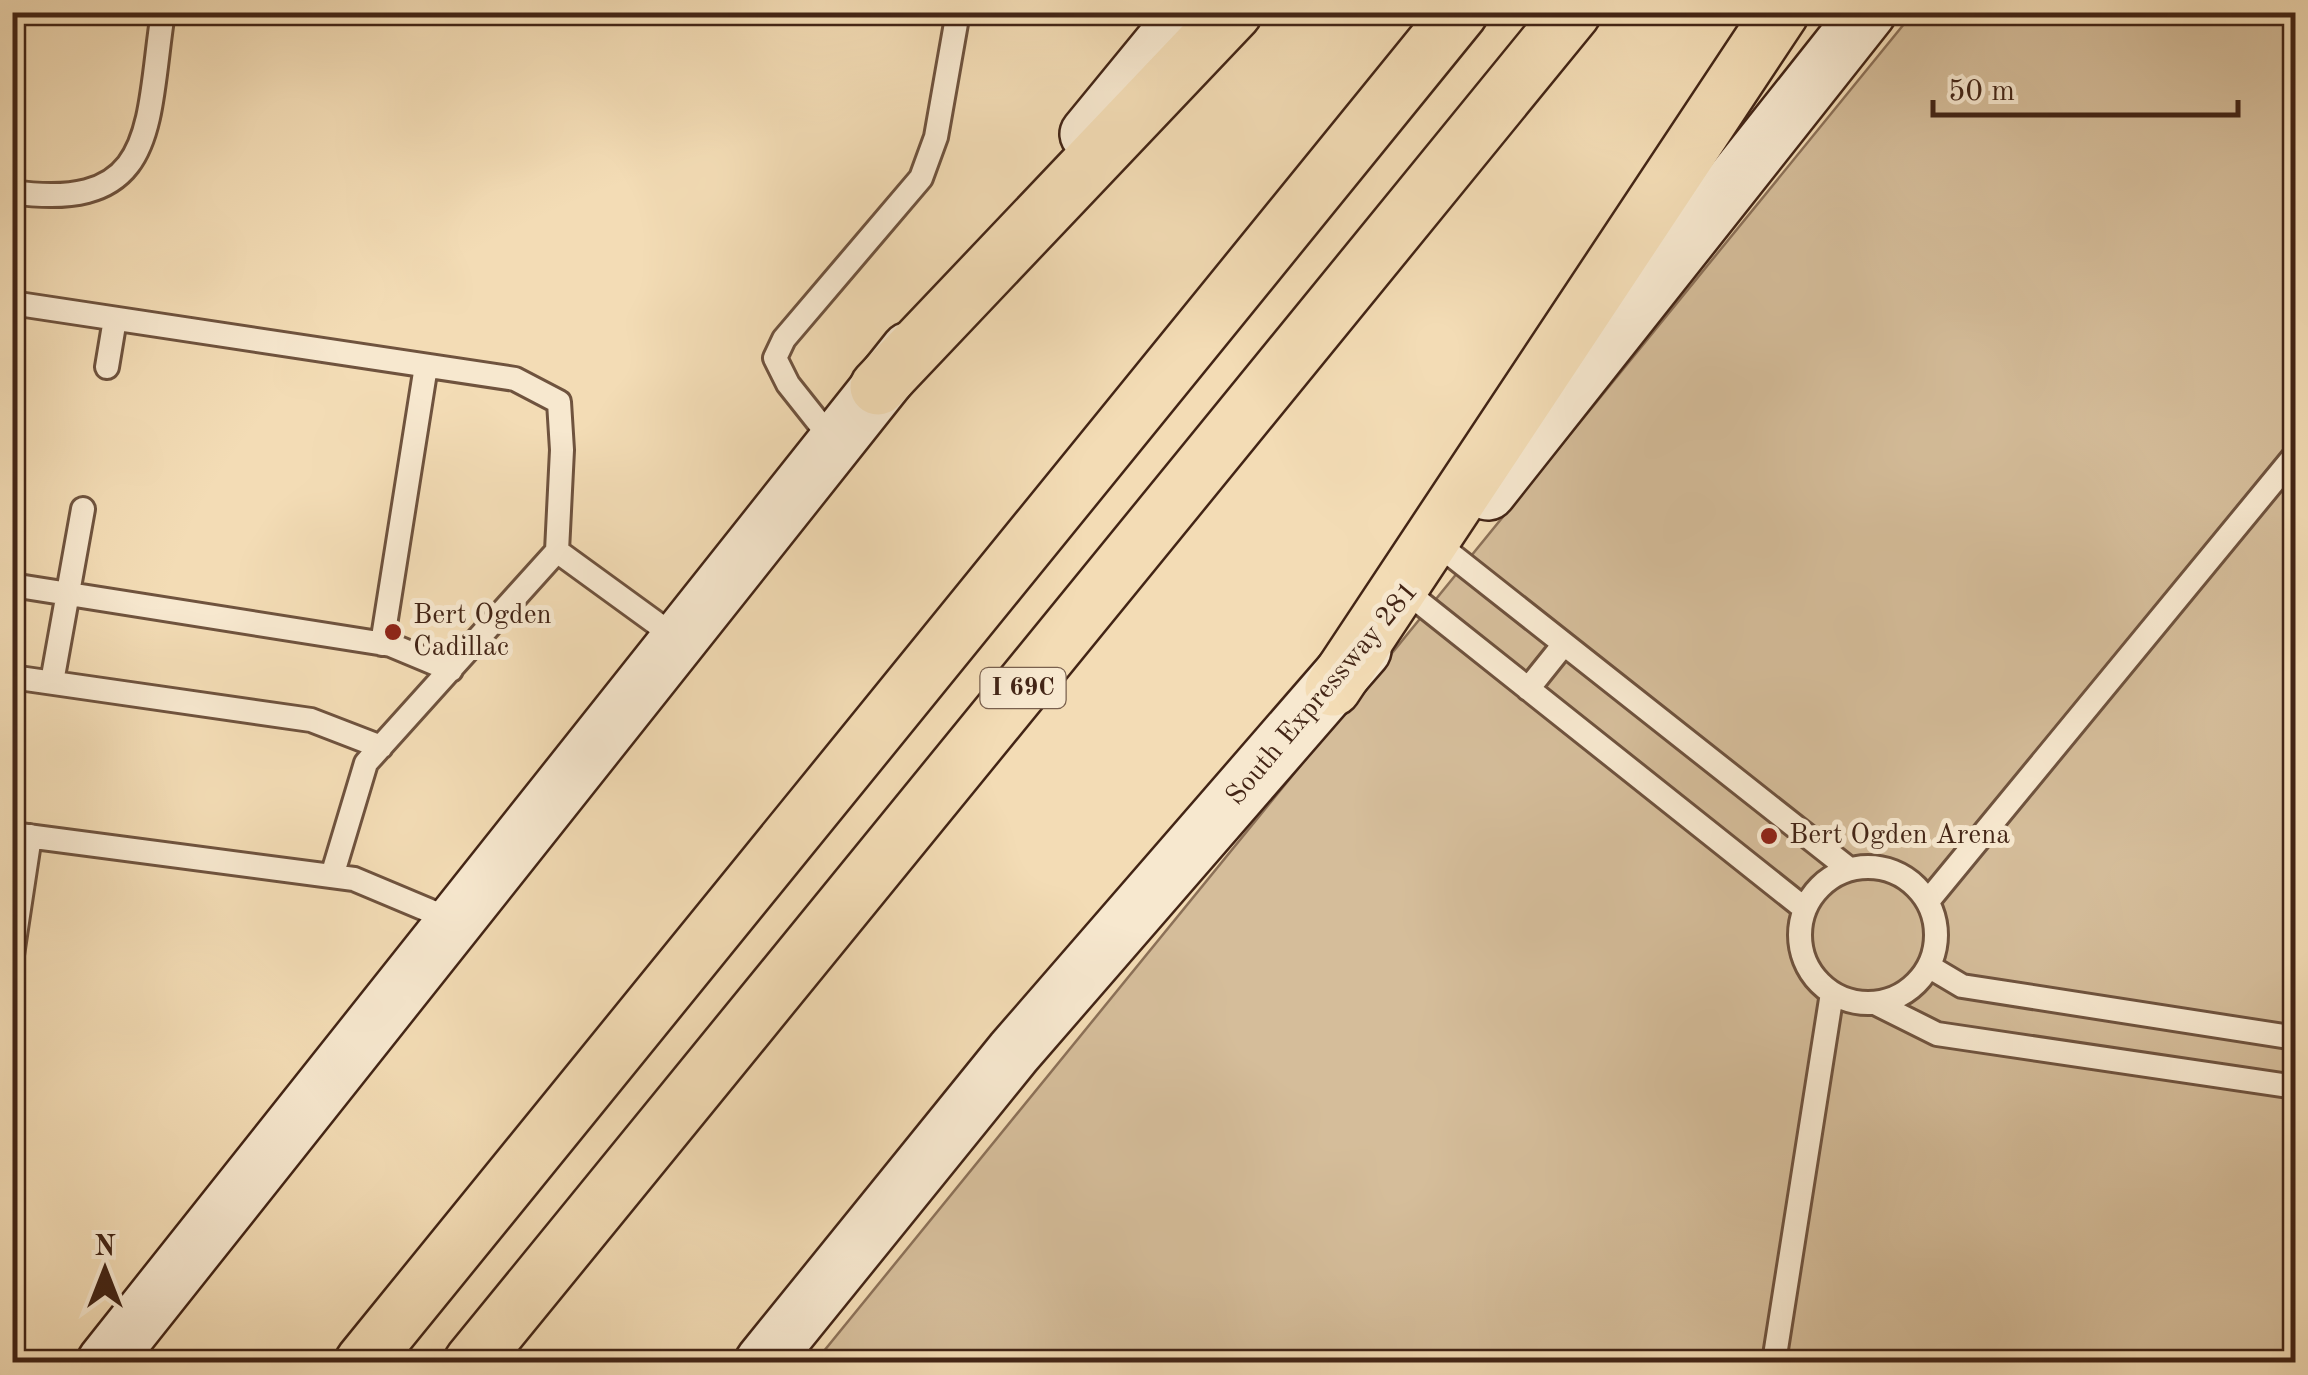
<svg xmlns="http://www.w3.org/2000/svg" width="2308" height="1375" viewBox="0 0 2308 1375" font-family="'Old Standard TT',serif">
<rect width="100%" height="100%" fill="#f3dcb5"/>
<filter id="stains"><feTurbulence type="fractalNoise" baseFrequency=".002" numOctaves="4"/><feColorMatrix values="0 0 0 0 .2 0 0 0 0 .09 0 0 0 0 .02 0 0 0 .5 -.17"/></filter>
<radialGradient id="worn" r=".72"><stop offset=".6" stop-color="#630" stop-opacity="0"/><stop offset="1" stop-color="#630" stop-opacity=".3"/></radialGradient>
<path fill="#d5bd9a" stroke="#8c7158" stroke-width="2.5" d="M1913 13H2295V1362H815Z"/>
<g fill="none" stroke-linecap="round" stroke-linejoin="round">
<g stroke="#6f533e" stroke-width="28">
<path id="lane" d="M12 192C159 213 146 124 163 12
M12 303 515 379 559 402 562 450 557 551
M107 367 115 319
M834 442 788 384 775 358 784 339 921 178 936 137 958 12
M1444 549 1849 869
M12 585 391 645 451 670
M1408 593 1805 909
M382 644 426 366
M12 677 311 720 381 747
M52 682 83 509
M1528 689 1564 644
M12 834 354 879 454 921
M1800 935a68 68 0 1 1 136 0a68 68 0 1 1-136 0Z
M332 876 366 763 557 551 678 639
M1928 901 2296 454
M12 955 30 836
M1930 967 1962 986 2296 1038
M1875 1003 1937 1034 2296 1087
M1774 1362 1832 993"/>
</g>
<g stroke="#432516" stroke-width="60">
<path id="secondary" d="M1088 134 1188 12
M1488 492 1868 12
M105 1362 909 350
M763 1362 1014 1052 1363 650"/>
</g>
<g stroke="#432516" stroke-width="60">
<path id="highway" d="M878 387 1234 12
M1333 688 1781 12
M363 1362 1460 12
M472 1362 1573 12"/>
</g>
<use href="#lane" stroke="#f7e8cf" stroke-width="22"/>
<use href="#secondary" stroke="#f7e8cf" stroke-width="55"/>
<use href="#highway" stroke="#f3dcb5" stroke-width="55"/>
</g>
<g fill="#8f2418" stroke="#f7e8cf" stroke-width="4">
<circle cx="393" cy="632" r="10"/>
<circle cx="1769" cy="836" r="10"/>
</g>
<g text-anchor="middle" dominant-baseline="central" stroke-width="10" stroke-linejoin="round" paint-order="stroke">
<rect fill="#f7e8cf" stroke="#79604e" stroke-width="2.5" x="980.5" y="668" width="85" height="40" rx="8"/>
<g font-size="25" font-weight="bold" fill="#432516">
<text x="1023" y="688">I 69C</text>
</g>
<g font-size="28" fill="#432516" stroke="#f7e8cf" text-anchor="start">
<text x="413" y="616">Bert Ogden<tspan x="413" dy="32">Cadillac</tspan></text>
<text x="1789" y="836">Bert Ogden Arena</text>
</g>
<g font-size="28" fill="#432516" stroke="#f7e8cf">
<text transform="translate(1323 694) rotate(-50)">South Expressway 281</text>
</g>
</g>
<rect width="2308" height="1375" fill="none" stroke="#f3dcb5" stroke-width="50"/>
<rect x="15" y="15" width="2278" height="1345" fill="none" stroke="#432516" stroke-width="5"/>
<rect x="25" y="25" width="2258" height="1325" fill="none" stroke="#432516" stroke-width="2.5"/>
<g transform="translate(105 1270)" stroke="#f7e8cf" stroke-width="8" paint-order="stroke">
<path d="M0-8L18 38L0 25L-18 38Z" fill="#432516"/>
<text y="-15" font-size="28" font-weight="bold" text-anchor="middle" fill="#432516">N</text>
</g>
<path d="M1933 100v15h305v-15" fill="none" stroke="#432516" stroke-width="5"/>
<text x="1948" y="100" font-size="30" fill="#432516" stroke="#f7e8cf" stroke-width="8" paint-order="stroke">50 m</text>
<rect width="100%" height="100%" filter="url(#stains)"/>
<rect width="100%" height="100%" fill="url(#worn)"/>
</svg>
